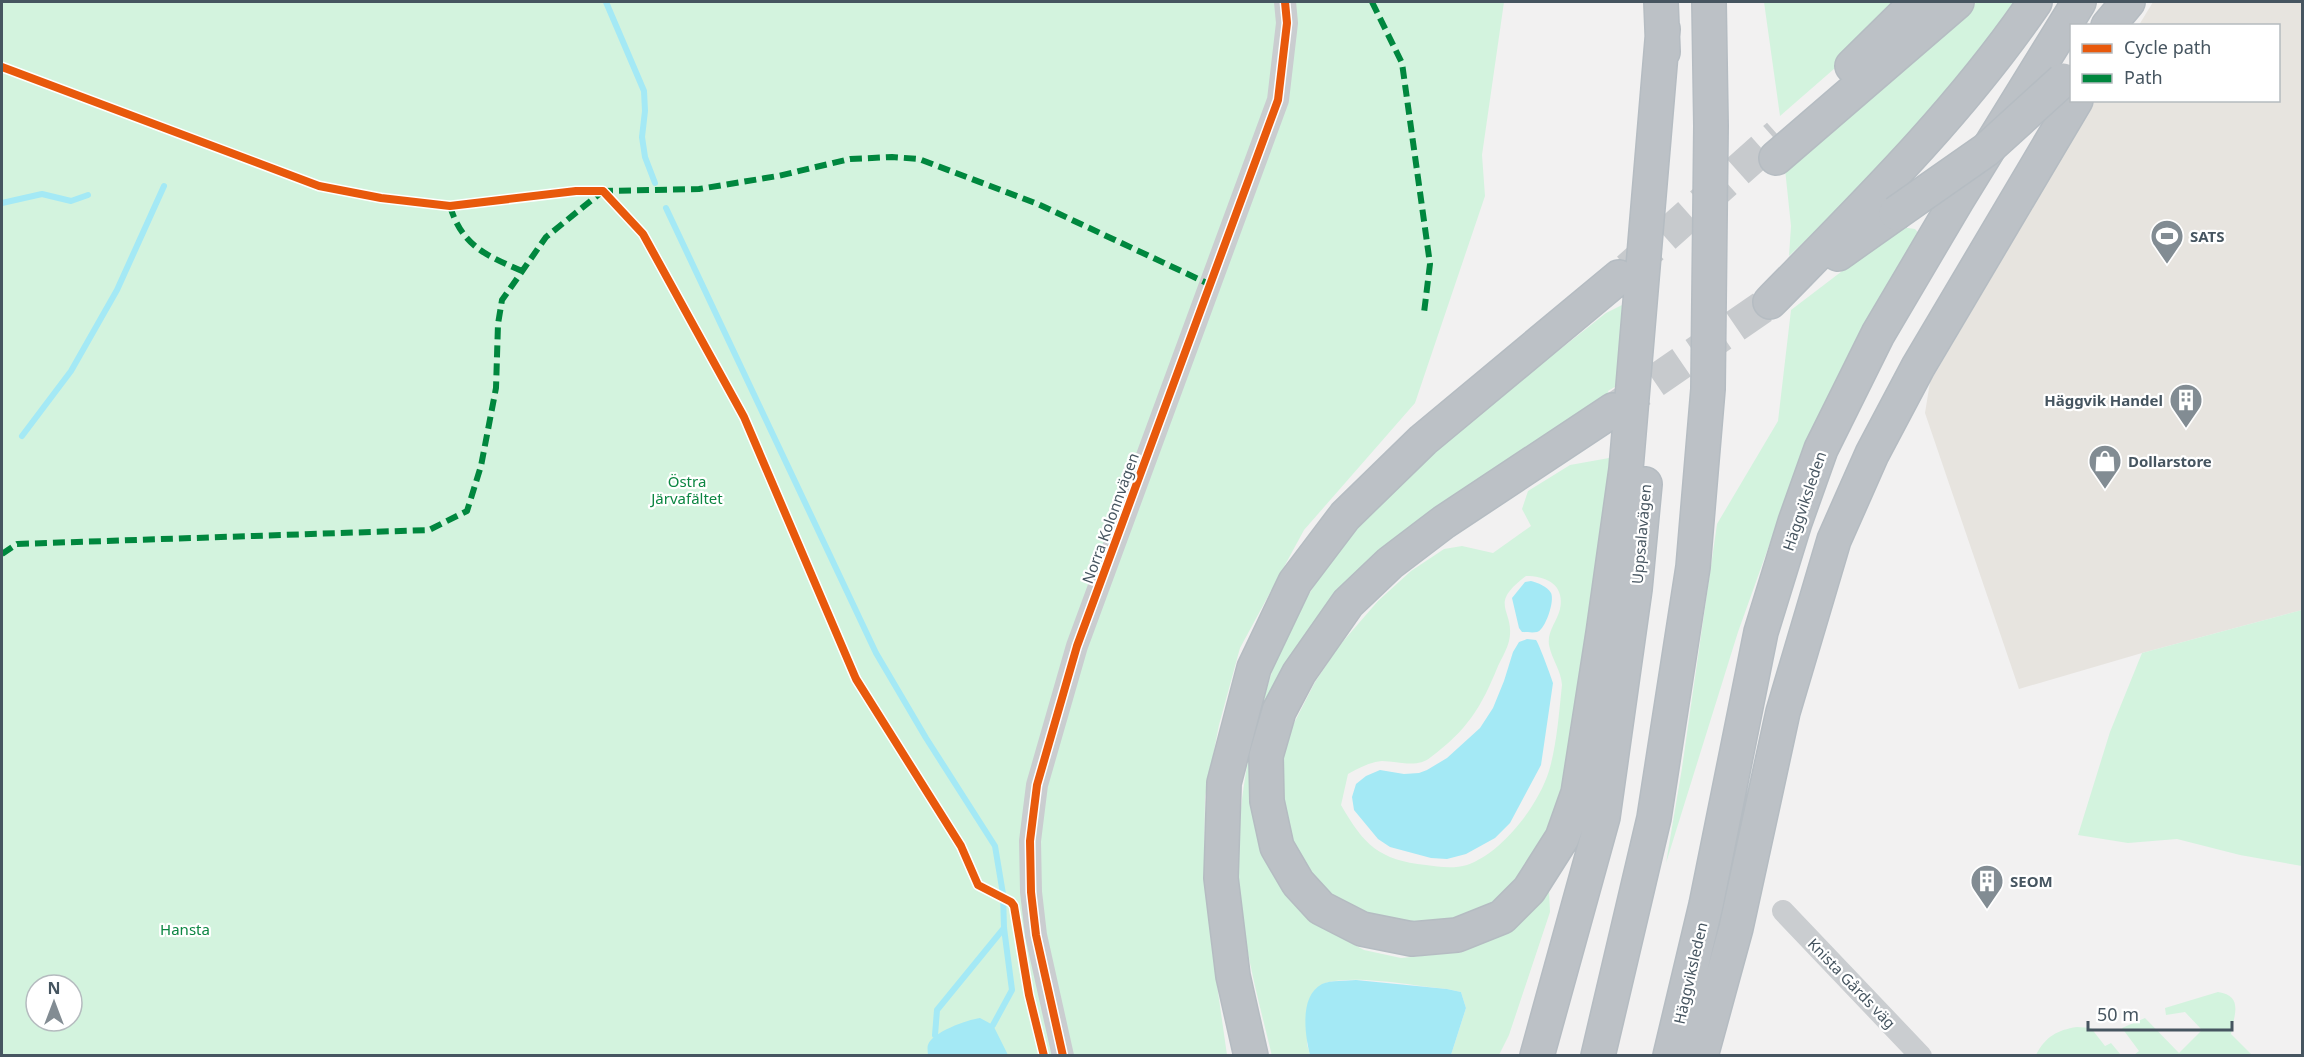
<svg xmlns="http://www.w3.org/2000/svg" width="2304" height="1057" viewBox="0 0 2304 1057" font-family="'Noto Sans',sans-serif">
<rect width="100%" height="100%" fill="#f2f1f1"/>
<path fill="#e7e4df" d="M2153 2H2302V610L2142 653 2019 689 1925 413 1930 382 2095 101 2278 100V26L2139 25Z"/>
<path fill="#d3f3de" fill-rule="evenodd" d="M2 2H1504L1482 155 1485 196 1415 403 1304 530 1240 648 1219 725 1205 797 1204 873 1212 950 1227 1055 2 1056ZM36 985H72V1021H36Z
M1764 2H1905L1850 55 1780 116Z
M1977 2H2020L1927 126 1789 256 1791 226 1785 169Z
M1900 227 1915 229 1920 235 1921 246 1786 498 1738 632 1666 863 1682 768 1717 524 1778 421 1791 310Z
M1622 305 1618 385 1608 391 1609 394 1338 597 1252 788 1257 832 1281 881 1314 923 1364 950 1401 958 1463 952 1509 928 1549 891 1550 912 1509 1035 1499 1055H1451L1466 1008 1461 992 1447 989C1414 986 1356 974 1325 983 1321 985 1317 988 1314 991L1307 1044 1310 1055 1272 1056C1260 1006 1246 956 1241 905 1234 840 1242 774 1260 712 1267 689 1273 665 1283 643 1346 502 1489 407 1606 313Z
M1609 458 1611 499 1565 796 1541 851 1510 892 1456 926 1399 929 1322 892 1287 836 1279 775 1290 731 1315 682 1339 646 1378 601 1411 571 1444 549 1462 546 1493 553 1531 526 1522 509 1528 491 1570 465ZM1526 576C1547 576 1565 585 1560 609 1557 622 1547 631 1549 645 1552 660 1561 670 1562 685 1559 713 1557 744 1549 771 1538 806 1502 853 1467 865 1454 869 1438 867 1426 865 1379 860 1364 845 1341 805L1348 774C1359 768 1370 762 1382 761 1398 761 1417 769 1431 757 1467 730 1481 708 1498 666 1502 658 1507 649 1509 641 1516 609 1486 606 1526 576Z
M2302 610V866L2240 855 2177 839 2128 843 2078 835 2110 732 2142 653Z
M2218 992C2244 996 2234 1015 2231 1034L2252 1055H2134L2139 1051 2122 1028 2145 1018 2179 1053 2202 1030 2185 1012 2166 1015 2165 1008Z
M2077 1027 2091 1028 2105 1046 2111 1043 2121 1055H2036C2045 1037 2057 1030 2077 1027Z"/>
<path fill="#a4e9f5" d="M1531 581C1538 583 1547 586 1551 593 1555 601 1545 630 1537 632 1533 633 1526 632 1522 632L1519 628 1512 598 1525 582Z
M1527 639 1536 640C1539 644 1552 679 1553 683L1541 765 1510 823 1495 838 1466 854 1447 859 1431 858 1390 847 1378 839 1354 810 1352 797 1356 784 1366 776 1380 770 1404 774 1419 773 1427 770 1447 758 1480 728 1493 708 1504 681 1513 652 1519 642Z
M1356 980 1447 989 1461 992 1466 1008 1451 1055H1310C1305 1035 1299 996 1322 984 1331 980 1346 981 1356 980Z
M980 1018 993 1025 1008 1055H928C928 1054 927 1047 928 1045 932 1032 967 1020 980 1018Z"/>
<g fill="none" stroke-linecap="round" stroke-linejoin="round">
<path stroke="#a4e9f5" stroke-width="6" d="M606 2 644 91 645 111 642 137 645 157 655 183
M2 203 42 194 71 201 88 195
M666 208 876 653 926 738 995 846 1003 894 1004 928 1012 990 993 1025
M22 436 71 371 117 290 164 186
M935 1035 937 1010 1004 928"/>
<path stroke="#c7cacd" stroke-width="33" stroke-dasharray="33 16" stroke-linecap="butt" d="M1628 269 1778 135
M1614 409 1770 302"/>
<g stroke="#b5bcc2" stroke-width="36">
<path id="highway" d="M1661 2 1663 52
M2108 26 2128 2
M1852 66 1917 2
M1776 158 1957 2
M1838 254 1896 213
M1770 302C1863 207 1960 112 2035 2
M1613 410 1444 522 1390 563 1348 603 1299 673 1279 711 1266 756 1267 801 1277 847 1298 883 1321 908 1362 929 1412 939 1457 935 1502 917 1529 890 1562 838 1578 793 1603 633 1626 469 1663 29
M1251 1056 1233 976 1221 878 1224 783 1254 668 1295 582 1345 516 1423 440 1619 277
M1537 1056 1603 817 1635 589 1645 484
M1598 1056 1654 818 1693 567 1708 389 1711 126 1709 2
M1670 1056 1706 905 1761 632 1795 522 1821 449 1878 334 1957 200 2079 2
M1701 1056 1736 928 1783 712 1834 540 1872 454 1918 367 2076 100"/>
</g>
<path stroke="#cacdd0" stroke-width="22" d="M1783 911 1921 1056
M1063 1056 1036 935 1031 892 1030 841 1037 785 1077 646 1278 100 1287 23 1285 2"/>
<use href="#highway" stroke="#bcc1c6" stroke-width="33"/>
<g stroke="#b5bcc2" stroke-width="36" stroke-linecap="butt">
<path id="highway-bridge" d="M1896 213 1986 150 2063 80"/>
</g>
<use href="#highway-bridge" stroke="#bcc1c6" stroke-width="33"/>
<path stroke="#00873e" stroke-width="6" stroke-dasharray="12 6" stroke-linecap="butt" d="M1372 2 1402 63 1430 264 1424 313
M601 191 699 189 778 176 850 159 892 157 919 159 1038 204 1209 284
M450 206C462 246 487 256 522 271
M2 554 17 544 429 530 467 511 481 466 496 388 498 324 502 300 546 237 603 191"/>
<g stroke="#fff" stroke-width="11">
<path id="cycleway" d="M2 67 319 186 381 198 450 206 576 191H603L643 234 744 417 856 679 961 846 978 885 1011 902 1014 906 1029 995 1044 1056
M1063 1056 1036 935 1031 892 1030 841 1037 785 1077 646 1278 100 1287 23 1285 2"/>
</g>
<use href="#cycleway" stroke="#e8590c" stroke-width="8"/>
</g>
<defs>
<g id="stadium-pin" transform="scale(1.725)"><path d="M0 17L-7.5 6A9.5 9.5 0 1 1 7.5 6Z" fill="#828c93" stroke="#fff"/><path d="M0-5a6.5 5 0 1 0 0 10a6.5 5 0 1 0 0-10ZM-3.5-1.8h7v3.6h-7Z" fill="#fff"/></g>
<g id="building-pin" transform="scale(1.725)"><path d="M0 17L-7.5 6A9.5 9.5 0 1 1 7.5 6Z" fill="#828c93" stroke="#fff"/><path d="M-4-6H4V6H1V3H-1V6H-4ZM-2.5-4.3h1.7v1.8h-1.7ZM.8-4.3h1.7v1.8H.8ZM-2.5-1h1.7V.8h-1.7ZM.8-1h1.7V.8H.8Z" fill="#fff"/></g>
<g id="shop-pin" transform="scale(1.725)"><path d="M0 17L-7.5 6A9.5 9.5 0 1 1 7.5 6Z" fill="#828c93" stroke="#fff"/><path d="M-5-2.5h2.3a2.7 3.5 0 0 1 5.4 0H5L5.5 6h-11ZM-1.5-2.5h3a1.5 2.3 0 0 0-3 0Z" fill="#fff"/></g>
</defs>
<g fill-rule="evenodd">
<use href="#stadium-pin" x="2167" y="236"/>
<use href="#building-pin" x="2186" y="400"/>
<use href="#shop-pin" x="2105" y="461"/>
<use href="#building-pin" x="1987" y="881"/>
</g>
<g text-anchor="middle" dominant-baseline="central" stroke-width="4.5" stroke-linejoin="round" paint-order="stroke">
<g font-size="15" font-weight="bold" fill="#465560" stroke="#fff" text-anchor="start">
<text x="2190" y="236">SATS</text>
<text x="2163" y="400" text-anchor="end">Häggvik Handel</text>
<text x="2128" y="461">Dollarstore</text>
<text x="2010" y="881">SEOM</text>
</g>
<g font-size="15" fill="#0c8642" stroke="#fff">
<text x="687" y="481">Östra<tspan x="687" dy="17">Järvafältet</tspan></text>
<text x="185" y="929">Hansta</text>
</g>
<g font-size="15" fill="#465560" stroke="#fff">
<text transform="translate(1804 501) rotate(-71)">Häggviksleden</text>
<text transform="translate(1110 518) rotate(-70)">Norra Kolonnvägen</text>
<text transform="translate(1641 534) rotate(-85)">Uppsalavägen</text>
<text transform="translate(1690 973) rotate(-77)">Häggviksleden</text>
<text transform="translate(1852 983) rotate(46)">Knista Gårds väg</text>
</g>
</g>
<rect width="2304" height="1057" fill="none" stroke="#465560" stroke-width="6"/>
<rect x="2070" y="24" width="210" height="78" fill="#ffffff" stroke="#b5bbbf" stroke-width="1.5"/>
<rect x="2082" y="44" width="30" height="9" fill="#e8590c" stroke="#b5bbbf" stroke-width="1.5"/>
<text x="2124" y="54" font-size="18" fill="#465560">Cycle path</text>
<rect x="2082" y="74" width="30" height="9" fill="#00873e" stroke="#b5bbbf" stroke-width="1.5"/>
<text x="2124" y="84" font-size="18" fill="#465560">Path</text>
<g transform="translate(54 1003)"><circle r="28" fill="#ffffff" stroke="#b5bbbf" stroke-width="1.5"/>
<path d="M0-4.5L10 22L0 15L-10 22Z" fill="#828c93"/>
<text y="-9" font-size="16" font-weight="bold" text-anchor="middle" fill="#465560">N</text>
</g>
<path d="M2088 1021v9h144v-9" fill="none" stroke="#465560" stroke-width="3"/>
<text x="2097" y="1021" font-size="18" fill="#465560" stroke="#ffffff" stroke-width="4.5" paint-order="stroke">50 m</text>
</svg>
